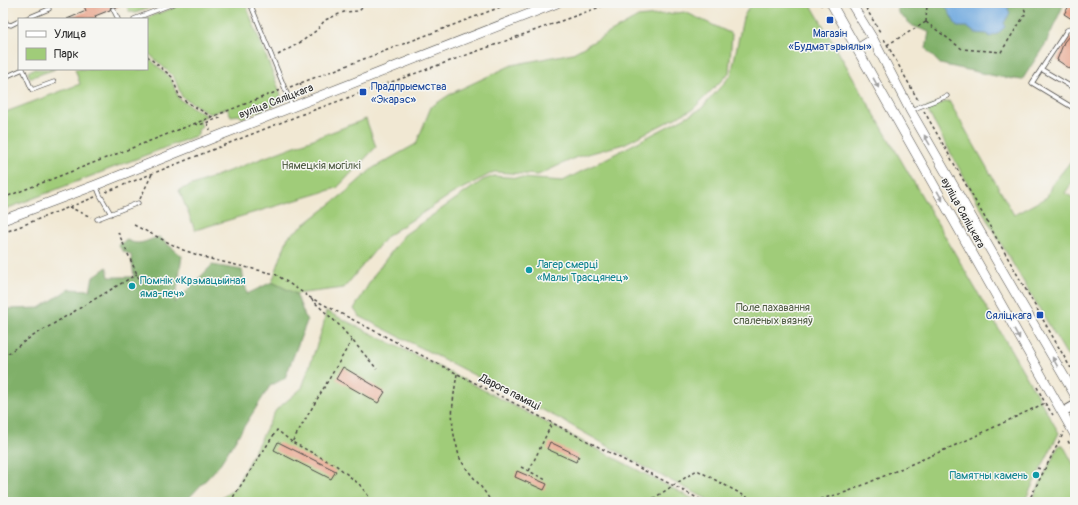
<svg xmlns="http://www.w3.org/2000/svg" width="1078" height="505" viewBox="0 0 1078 505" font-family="Pangolin,sans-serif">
<rect width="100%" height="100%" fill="#f6f6f2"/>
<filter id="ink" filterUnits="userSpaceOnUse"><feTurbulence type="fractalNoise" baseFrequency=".025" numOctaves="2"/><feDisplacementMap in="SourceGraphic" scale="8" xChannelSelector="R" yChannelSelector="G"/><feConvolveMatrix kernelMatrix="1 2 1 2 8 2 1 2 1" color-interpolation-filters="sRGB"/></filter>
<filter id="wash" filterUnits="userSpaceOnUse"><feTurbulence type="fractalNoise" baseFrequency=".012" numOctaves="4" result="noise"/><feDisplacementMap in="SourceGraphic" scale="16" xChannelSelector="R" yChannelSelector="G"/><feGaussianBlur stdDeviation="0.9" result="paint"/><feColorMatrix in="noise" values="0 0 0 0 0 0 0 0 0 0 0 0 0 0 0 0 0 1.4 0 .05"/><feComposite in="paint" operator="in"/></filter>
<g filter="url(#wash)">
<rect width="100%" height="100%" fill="#f1e8d3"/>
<path fill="#a0cc79" stroke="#667c52" d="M128 3H163L135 13 129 11 126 4Z
M186 3H245L280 92 281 97 279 103 242 118 239 115 231 116 227 108 210 114 182 97 174 77 147 52V19H144Z
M751 3H810L1059 433 1024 502H713L650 470 560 419 359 316 354 309 374 275 404 235 483 180 494 176 563 181 701 109 731 75 743 18Z
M685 12 732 34 729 73 693 109 624 144 577 157 538 175 494 172 452 194 387 236 344 288 296 294 272 282 288 237 346 192 373 168 416 144 431 107 452 93 512 65 573 53 638 17Z
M147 56 171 79 179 99 207 116 199 119 202 127 198 130V135L3 210V113L80 84 75 69H147Z
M33 69H55L30 78 28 72Z
M949 101 1014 215 1047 197 1051 186 1075 156V178L1065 193 1075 199V363L1068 357 993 230 926 108Z
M366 119 376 147 337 188 195 230 179 190Z
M326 311 447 371 699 502H217L235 488 276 410 302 388 323 327Z
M1059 445H1063L1075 467V502H1031Z"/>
<path fill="#80b069" stroke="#566e4a" d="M897 3H1060L1063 6 1046 43 1022 80 1000 77 940 64 926 49 929 32 913 26 898 13Z
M159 237 182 256 175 303 212 265 242 270 247 294 272 282 296 294 307 321 285 378 270 386 218 467 185 502H3V318L8 309 40 308 69 289 90 290 93 277 107 267 109 277H134L131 255 123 251 118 245 127 240C140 247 146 240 159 237Z"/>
<path fill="#70a9df" stroke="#4e6a85" d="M944 3H1009L1008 9 1010 13 1004 23 1005 27 997 34 990 37 987 34 975 33 967 27H957Z"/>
<g id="blocks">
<path fill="#e6967a" d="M83 3H126L116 8 114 6H111L110 10 95 16 96 19H67L86 11Z
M1071 3H1075V21L1064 14Z
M1069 36 1075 40V72L1057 60 1064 42Z
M343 367 385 392 378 403 336 379Z
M278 442 336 471 331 479 274 450Z
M550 442 579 456 576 462 547 449Z
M517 471 547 484 544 490 515 477Z"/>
</g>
</g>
<g filter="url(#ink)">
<use href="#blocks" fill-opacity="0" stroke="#494744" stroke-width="1"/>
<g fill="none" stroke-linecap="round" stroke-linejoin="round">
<g stroke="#494744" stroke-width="5">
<path id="service" d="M250 3 292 106
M113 9 118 19
M3 17 7 24 11 25 19 21
M25 19 49 9
M134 19 175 3
M1075 27 1067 30 1032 83 1075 109
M23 69 32 90 54 82
M1041 69 1075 89
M3 78 23 69
M911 110 947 96
M96 185 100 195 111 214
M97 219 138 203"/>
</g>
<g stroke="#494744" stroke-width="10">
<path id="tertiary" d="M1063 412 1075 405"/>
</g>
<g stroke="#494744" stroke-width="10">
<path id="secondary" d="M831 3 1075 435
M851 3 873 39 910 110 1006 277 1075 395
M857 49 873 39
M3 220 96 185 213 138 557 3"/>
</g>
<path stroke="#494744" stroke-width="1.5" stroke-dasharray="3 3" stroke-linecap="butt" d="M820 3 823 8
M863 3 880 32
M926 22 962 49 1001 52 1026 13 1022 3
M926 22 927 3
M884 39 918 100
M887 45 926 22
M278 55 301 42 317 30 325 20 344 12 359 11 367 3
M147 56 172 77 180 98 212 117
M300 83 305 94
M290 87 511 3
M924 111 1070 367 1075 368
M208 123 210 130
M195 124 199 125 220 118 219 115
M106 192 300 115 611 3
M3 198 281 90
M140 199 152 174
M69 207 91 217
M134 225 183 250 210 259 275 274 308 296
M118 232 141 283
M3 233 95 197
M309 297 705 502
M311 299 339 325 377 369
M352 340 292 442 337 466 360 485 373 502
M3 357 28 339 137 274
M457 374C453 399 449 422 457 447 458 452 459 458 462 462 471 476 483 487 491 502
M1037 387 1045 403 1053 415
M1068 441 1075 453
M521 467 546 480
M1037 468 1044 470
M529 471 552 423
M230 502 277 430 292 442
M648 502 697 470 756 502
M809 502 847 492 965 441 1045 403
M1028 502 1064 432"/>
<use href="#service" stroke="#fff" stroke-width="3.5"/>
<use href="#tertiary" stroke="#fff" stroke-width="8"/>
<use href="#secondary" stroke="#fff" stroke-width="9"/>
</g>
<defs><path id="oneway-solid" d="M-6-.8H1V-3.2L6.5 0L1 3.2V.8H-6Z"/></defs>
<g fill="#a0a0a0">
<use href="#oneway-solid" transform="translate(876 83) rotate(61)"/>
<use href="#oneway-solid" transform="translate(927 140) rotate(-120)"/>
<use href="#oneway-solid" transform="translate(940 196) rotate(61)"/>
<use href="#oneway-solid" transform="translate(1017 334) rotate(61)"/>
<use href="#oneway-solid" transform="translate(1055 362) rotate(-119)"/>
</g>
</g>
<g fill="#1a4fb4" stroke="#f6f6f2" stroke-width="1.5">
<rect x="826" y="16" width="8" height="8" rx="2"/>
<rect x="359" y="88" width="8" height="8" rx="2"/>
<rect x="1036" y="311" width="8" height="8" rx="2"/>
</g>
<g fill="#0f9aa8" stroke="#f6f6f2" stroke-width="1.5">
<circle cx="529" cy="270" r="4"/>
<circle cx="132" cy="286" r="4"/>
<circle cx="1036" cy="475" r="4"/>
</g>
<g text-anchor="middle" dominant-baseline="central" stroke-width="3" stroke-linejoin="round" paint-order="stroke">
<g font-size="11" fill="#164399" stroke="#f6f6f2">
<text x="830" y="33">Магазін<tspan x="830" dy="13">«Будматэрыялы»</tspan></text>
<text x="371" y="86" text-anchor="start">Прадпрыемства<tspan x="371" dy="13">«Экарэс»</tspan></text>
<text x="1032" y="315" text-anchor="end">Сяліцкага</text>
</g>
<g font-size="11" fill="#2b2b2b" stroke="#f6f6f2">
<text transform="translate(276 101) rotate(-21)">вуліца Сяліцкага</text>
<text transform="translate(963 213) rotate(61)">вуліца Сяліцкага</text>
<text transform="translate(510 392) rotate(27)">Дарога памяці</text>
</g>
<g font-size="11" fill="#4e5b42" stroke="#f6f6f2">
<text x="321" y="165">Нямецкія могілкі</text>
<text x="773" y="307">Поле пахавання<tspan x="773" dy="13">спаленых вязняў</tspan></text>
</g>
<g font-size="11" fill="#0d838f" stroke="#f6f6f2" text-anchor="start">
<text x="537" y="264">Лагер смерці<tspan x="537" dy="13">«Малы Трасцянец»</tspan></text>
<text x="140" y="280">Помнік «Крэмацыйная<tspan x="140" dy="13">яма-печ»</tspan></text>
<text x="1028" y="475" text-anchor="end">Памятны камень</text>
</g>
</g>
<rect width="1078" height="505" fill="none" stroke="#f6f6f2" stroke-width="16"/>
<rect x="18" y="18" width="130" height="52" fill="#f6f6f2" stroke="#a5a5a2"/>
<rect x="26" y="31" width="20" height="6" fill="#ffffff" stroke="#a5a5a2"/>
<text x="54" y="38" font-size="12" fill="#2b2b2b">Улица</text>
<rect x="26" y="48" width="20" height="12" fill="#a0cc79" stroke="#a5a5a2"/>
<text x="54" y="58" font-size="12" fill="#2b2b2b">Парк</text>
</svg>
